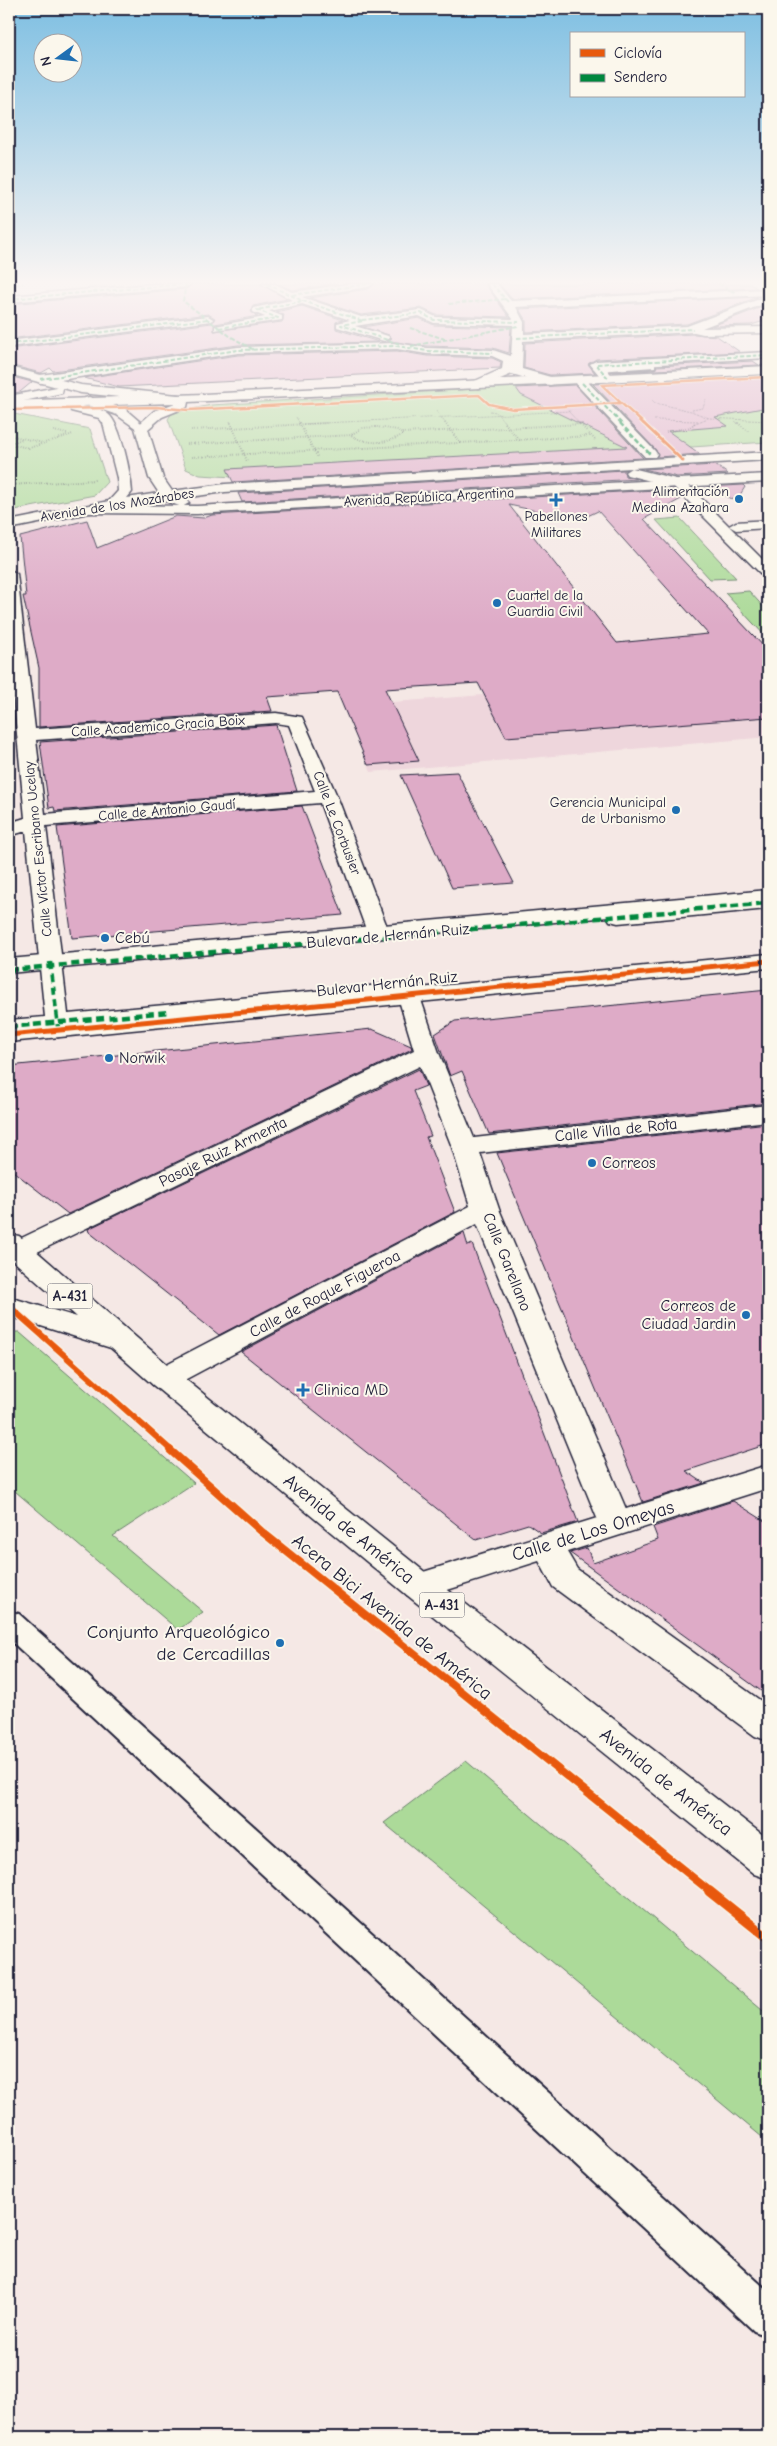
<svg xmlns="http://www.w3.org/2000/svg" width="777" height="2446" viewBox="0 0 777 2446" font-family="'Comic Neue',sans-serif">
<rect width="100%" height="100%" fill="#f5e8e5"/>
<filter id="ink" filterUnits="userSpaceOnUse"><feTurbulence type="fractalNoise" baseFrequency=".02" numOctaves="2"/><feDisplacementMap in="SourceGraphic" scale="10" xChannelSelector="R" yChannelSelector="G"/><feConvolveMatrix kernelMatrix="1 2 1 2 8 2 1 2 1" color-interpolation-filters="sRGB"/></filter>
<g filter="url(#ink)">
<path fill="#eed6dc" d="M768 673V737L371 772 342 706Z"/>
<path fill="#acda99" stroke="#677e6a" d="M768 375V442L233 477 200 475 186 469 168 419 172 413 211 405 558 384Z
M9 413 90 429 107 482 95 495 9 511Z
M680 518 736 578 710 579 656 520Z
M749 591 768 612V639L725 593Z
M9 1332H19L194 1483 113 1536 203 1612 178 1630 9 1486Z
M466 1761 768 2015V2142L384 1823Z"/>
<path fill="#deabc7" stroke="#22223b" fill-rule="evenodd" d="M193 284H260L287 299 253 306 251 312 258 316 215 324 214 331 282 322 284 315 276 312 302 306 343 320 336 322V329L379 342 238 345 53 371 50 368 41 373 9 365V349L212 323 215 318 208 314 9 339V304L186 289Z
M279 284H337L292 290Z
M375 284H485L509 317 436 315 421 308 361 315 310 298 368 289Z
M499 284H750L757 288 512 299Z
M758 297 687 324 526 332V321L519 309Z
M766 297H768V320L751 325 712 326 767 305 768 299Z
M419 318 434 325 511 327 509 353 493 348 427 346 387 341 392 338 389 335 363 327Z
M694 334 717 336 740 352 596 359 588 364 595 373 550 375 524 368 525 343Z
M397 351 427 356 492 358 501 362 500 368 119 387 84 378 238 355Z
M753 361 759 365 613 372 655 369 657 366Z
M9 376 32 382 20 392 9 394Z
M768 376V407L715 417 728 426 668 431 700 454 658 457 656 450 593 384Z
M575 385 643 458 233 482 227 469 627 447 521 395 516 388Z
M715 465 728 474 677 477 644 469Z
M624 470 625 476 637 479 242 502 238 493Z
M743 485 745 487 736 501 708 487Z
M674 489 683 498 644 519 768 651V717L506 737 478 683 385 689 419 761 368 765 337 692 267 697 272 711 39 727V668L23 596H26L20 537 87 520 97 548 176 516 204 518 212 515ZM509 505 579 520 598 511 708 634 617 643Z
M276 725 297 791 55 811 54 807 49 808 40 742Z
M457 772 514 883 452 888 401 775Z
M302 806 343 915 72 938 57 827Z
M768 990V1103L489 1134 462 1071 450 1076 435 1034 455 1021Z
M372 1029 411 1046 412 1049 68 1214 9 1168V1066Z
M419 1069 426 1086 413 1091 431 1136 426 1137 455 1212 219 1335 89 1232 88 1229Z
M768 1123V1444L686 1471 704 1483 643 1502 497 1153Z
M464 1233 468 1246 472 1244 578 1522 541 1533 528 1524 476 1540 241 1352Z
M733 1501 768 1523V1696L570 1553 587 1548 593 1563 658 1540 653 1527Z"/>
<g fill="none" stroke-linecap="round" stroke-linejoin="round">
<g stroke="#22223b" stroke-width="4">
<path id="lane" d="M652 362 655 363V367L598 371 593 368 598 365Z
M9 1611 19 1614 768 2291V2336L754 2331 9 1639Z"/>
</g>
<g stroke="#22223b" stroke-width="3">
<path id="street" d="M153 284H191L186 287 9 302V296Z
M262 284H275L292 292 349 284H373L368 287 302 297 361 317 421 310 436 317 513 319 487 284H497L511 301 768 289V295L516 307 524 322V334L687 326 762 298 766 299V303L702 328 768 327V333L703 334 694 332 523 341 522 369 554 378 556 381 554 384 550 385 512 374 479 388 475 387 473 384 475 381 502 369 503 361 492 356 427 354 397 349 238 353 40 383 34 379 40 375 238 347 397 343 427 348 493 350 511 356 513 325 434 323 419 316 355 326 388 336 390 338 384 341 337 327V323L350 320 302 304 269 311 282 316V320L215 330V326L265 317 253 312V308L292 300Z
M208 316 213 319 212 321 9 347V341Z
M768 352V358L605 367 614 378 608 382 604 381 590 364 596 361Z
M582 379 586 380 655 451 657 454 655 457H645L578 386 576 383Z
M768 474V482L197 514 90 513 83 509 90 505 197 506Z
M768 520V528L736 530 729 526 736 522Z
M9 569 17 574 35 729 276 713 302 717 337 796 389 932 386 937 378 939 370 937 367 932 320 803 46 826 68 1014 413 982 421 984 425 989 419 994 439 1053 474 1138 768 1105V1121L480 1153 499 1209 626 1509 768 1465V1488L567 1552 577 1569 768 1706V1741L755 1736 553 1587 539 1561 419 1599 407 1595 402 1586 407 1577 597 1518 477 1224 175 1385 164 1388 153 1385 149 1378 153 1371 470 1206 452 1147 420 1066 29 1256 19 1259 9 1256V1244L414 1050 398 997 70 1028 66 1035 58 1037 50 1035 46 1031 9 1034V1020L45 1017 26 831 9 836V823L25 818 9 650ZM276 723 289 725 315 791 45 814 36 740Z
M768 897V909L618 923 610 921 607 916 610 911 618 909Z"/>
</g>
<g stroke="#22223b" stroke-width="3">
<path id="secondary" d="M9 367 81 385 178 395 184 399 178 403 81 393 63 388 62 393 9 404V396L57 387 9 374Z
M89 397 125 409 147 428 141 432 117 415 85 404 83 401 85 398Z
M768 890V902L9 973V959Z
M768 954V968L9 1042V1028Z"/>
</g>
<g stroke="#22223b" stroke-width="3">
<path id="primary" d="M768 366V374L188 402 187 407 162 417 148 429 163 478 172 491 225 484 768 452V460L632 468 684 481 768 565V578L763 576 674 487 627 475 625 472 631 468 225 492 183 498 189 503 182 507 166 501 114 508 9 529V521L109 501 118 491 117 478 103 423 99 418 71 411 70 407 9 409V401L204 394ZM175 403 154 411 135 428 149 478 159 493 127 498 132 492C131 475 121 424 108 414 103 409 90 408 82 406Z
M9 1234 19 1236 175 1371 431 1577 768 1839V1879L754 1874 407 1595 153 1385 111 1348 9 1316V1297L77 1317 9 1257Z"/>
</g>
<path stroke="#22223b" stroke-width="1" stroke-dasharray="0.5 1" stroke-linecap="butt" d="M652 400 655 403 691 411 709 418 768 421
M692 410 703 408 706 399
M436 411 446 424
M490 411 496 412 506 424
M568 411 580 424
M296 417 300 424
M654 420 698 421
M230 421 231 424
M735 421 739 424
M303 424 571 411
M575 424H583
M693 424 708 418"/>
<path stroke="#22223b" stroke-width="2" stroke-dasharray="0.5 2" stroke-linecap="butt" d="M231 423 247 461
M299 423 318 458
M445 423 461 444
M505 423 520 441
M579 423 596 441
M738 423 748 431
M377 427 398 430 402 435C387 444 366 445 351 435L362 428Z
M191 430 328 423
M54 431 67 434
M666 432 690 427 695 423
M402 433 583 424
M9 435 43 443
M9 444 29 448 73 434
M9 444 22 439
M187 444 352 435
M192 457 591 436
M9 485 96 480"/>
<use href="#lane" fill="#fbf7ec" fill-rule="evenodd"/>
<use href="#street" fill="#fbf7ec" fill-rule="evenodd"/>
<use href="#secondary" fill="#fbf7ec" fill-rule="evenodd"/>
<use href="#primary" fill="#fbf7ec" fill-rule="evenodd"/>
<path stroke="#00873e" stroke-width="2" stroke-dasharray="4.5 2" stroke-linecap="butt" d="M186 284 183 301 230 336 254 350
M267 284 303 301 363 321 341 325 400 344
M492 284 508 302
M719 284 736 293
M9 285 23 284
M292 295 368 284
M9 299 186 284
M765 300H768
M449 304 506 299
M362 320 421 313 434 320 519 322
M219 328 278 318 257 310 303 301
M410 328 445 339
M517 338 693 329
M9 344 208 319
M411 346 518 326
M608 378 596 364 768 355
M40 379 238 350 397 346 427 351 493 353
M582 383 622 424"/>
<path stroke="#00873e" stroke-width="2.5" stroke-dasharray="5 2.5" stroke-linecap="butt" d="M620 423 650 454"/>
<path stroke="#00873e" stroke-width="4.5" stroke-dasharray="8 4.5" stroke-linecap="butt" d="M50 962 58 1027
M9 970 768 903
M9 1027 168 1012"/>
<g stroke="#fbf7ec" stroke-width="4">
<path id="cycleway-far5" d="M621 403 644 424
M9 410 156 407 188 410 479 395 489 404 513 409 621 403 602 385 768 377"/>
</g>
<g stroke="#fbf7ec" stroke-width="5">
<path id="cycleway-far4" d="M643 423 683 461"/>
</g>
<g stroke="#fbf7ec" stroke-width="8">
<path id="cycleway-far3" d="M9 1035 768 961"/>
</g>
<g stroke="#fbf7ec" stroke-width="9">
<path id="cycleway-far2" d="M9 1306 172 1451"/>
</g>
<g stroke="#fbf7ec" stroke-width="11">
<path id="cycleway-far1" d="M170 1450 261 1531 711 1892"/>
</g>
<g stroke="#fbf7ec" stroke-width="13">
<path id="cycleway" d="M709 1891 768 1938"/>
</g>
<use href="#cycleway-far5" stroke="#e8590c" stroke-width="2.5"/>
<use href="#cycleway-far4" stroke="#e8590c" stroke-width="3"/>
<use href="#cycleway-far3" stroke="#e8590c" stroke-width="5"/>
<use href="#cycleway-far2" stroke="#e8590c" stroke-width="6"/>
<use href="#cycleway-far1" stroke="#e8590c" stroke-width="8"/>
<use href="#cycleway" stroke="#e8590c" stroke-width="10"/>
</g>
</g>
<linearGradient id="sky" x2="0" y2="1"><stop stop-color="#7ebfe2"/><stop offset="0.45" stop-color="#faf5f3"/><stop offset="1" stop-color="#faf5f3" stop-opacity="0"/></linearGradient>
<rect width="777" height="626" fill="url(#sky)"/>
<g fill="#1f6fb2" stroke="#fbf7ec" stroke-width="2">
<circle cx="739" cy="499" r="5"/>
<path d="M553.5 492.5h5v5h5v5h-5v5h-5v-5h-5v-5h5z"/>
<circle cx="497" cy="603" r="5"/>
<circle cx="676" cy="810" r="5"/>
<circle cx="105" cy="938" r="5"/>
<circle cx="109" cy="1058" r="5"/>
<circle cx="592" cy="1163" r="5"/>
<circle cx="746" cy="1315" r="5"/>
<path d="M300.5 1382.5h5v5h5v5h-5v5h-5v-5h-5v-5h5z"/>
<circle cx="280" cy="1643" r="5"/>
</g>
<g text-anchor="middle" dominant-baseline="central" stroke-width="4" stroke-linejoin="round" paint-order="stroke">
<g font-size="14" fill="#22223b" stroke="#fbf7ec" text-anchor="end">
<text x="729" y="491">Alimentación<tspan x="729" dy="16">Medina Azahara</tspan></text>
<text x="556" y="516" text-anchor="middle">Pabellones<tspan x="556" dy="16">Militares</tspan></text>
<text x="507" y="595" text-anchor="start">Cuartel de la<tspan x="507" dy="16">Guardia Civil</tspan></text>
<text x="666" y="802">Gerencia Municipal<tspan x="666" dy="16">de Urbanismo</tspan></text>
</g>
<g font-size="14" fill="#22223b" stroke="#fbf7ec">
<text transform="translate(429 497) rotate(-3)">Avenida República Argentina</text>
<text transform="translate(117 505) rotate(-9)">Avenida de los Mozárabes</text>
<text transform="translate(158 726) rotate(-4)">Calle Academico Gracia Boix</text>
<text transform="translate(167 810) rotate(-5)">Calle de Antonio Gaudí</text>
<text transform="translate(337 823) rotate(69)">Calle Le Corbusier</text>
<text transform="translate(38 849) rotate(-96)">Calle Víctor Escribano Ucelay</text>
</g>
<g fill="#fbf7ec" stroke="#636270" stroke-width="1">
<rect x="47.5" y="1283.5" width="45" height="25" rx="4"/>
<rect x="419.5" y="1592.5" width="45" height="25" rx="4"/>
</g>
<g font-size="15" font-weight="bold" fill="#22223b">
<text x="70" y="1296">A-431</text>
<text x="442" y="1605">A-431</text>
</g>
<g font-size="16" fill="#22223b" stroke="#fbf7ec">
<text transform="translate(388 936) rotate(-5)">Bulevar de Hernán Ruiz</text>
<text transform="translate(387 984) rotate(-6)">Bulevar Hernán Ruiz</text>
<text transform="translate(616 1130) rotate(-6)">Calle Villa de Rota</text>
<text transform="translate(223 1152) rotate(-26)">Pasaje Ruiz Armenta</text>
<text transform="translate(507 1262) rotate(68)">Calle Garellano</text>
<text transform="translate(325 1294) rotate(-28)">Calle de Roque Figueroa</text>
</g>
<g font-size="16" fill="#22223b" stroke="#fbf7ec" text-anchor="start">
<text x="115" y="938">Cebú</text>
<text x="119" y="1058">Norwik</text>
<text x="602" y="1163">Correos</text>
<text x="736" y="1306" text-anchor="end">Correos de<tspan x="736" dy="18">Ciudad Jardin</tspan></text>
<text x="314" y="1390">Clinica MD</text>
</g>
<g font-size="19" fill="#22223b" stroke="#fbf7ec">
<text transform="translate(349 1529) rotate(39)">Avenida de América</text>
<text transform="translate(593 1531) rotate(-17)">Calle de Los Omeyas</text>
<text transform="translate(392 1617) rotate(39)">Acera Bici Avenida de América</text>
<text transform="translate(666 1782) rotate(38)">Avenida de América</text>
</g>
<g font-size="19" fill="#22223b" stroke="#fbf7ec" text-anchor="end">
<text x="270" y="1632">Conjunto Arqueológico<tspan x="270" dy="22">de Cercadillas</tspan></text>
</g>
</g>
<rect width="777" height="2446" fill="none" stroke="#fbf7ec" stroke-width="30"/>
<rect x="15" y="15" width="747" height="2416" fill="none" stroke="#22223b" stroke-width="2" filter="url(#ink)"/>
<rect x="570" y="32" width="175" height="65" fill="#fbf7ec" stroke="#a4a2a5"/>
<rect x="580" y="49" width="25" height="8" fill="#e8590c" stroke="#a4a2a5"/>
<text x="614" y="58" font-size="15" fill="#22223b">Ciclovía</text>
<rect x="580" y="74" width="25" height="8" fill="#00873e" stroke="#a4a2a5"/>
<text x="614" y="82" font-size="15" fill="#22223b">Sendero</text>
<g transform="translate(58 58) rotate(255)"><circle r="24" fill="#fbf7ec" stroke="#a4a2a5"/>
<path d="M0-4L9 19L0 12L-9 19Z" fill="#1f6fb2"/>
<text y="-8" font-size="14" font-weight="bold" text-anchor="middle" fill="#22223b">N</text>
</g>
</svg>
